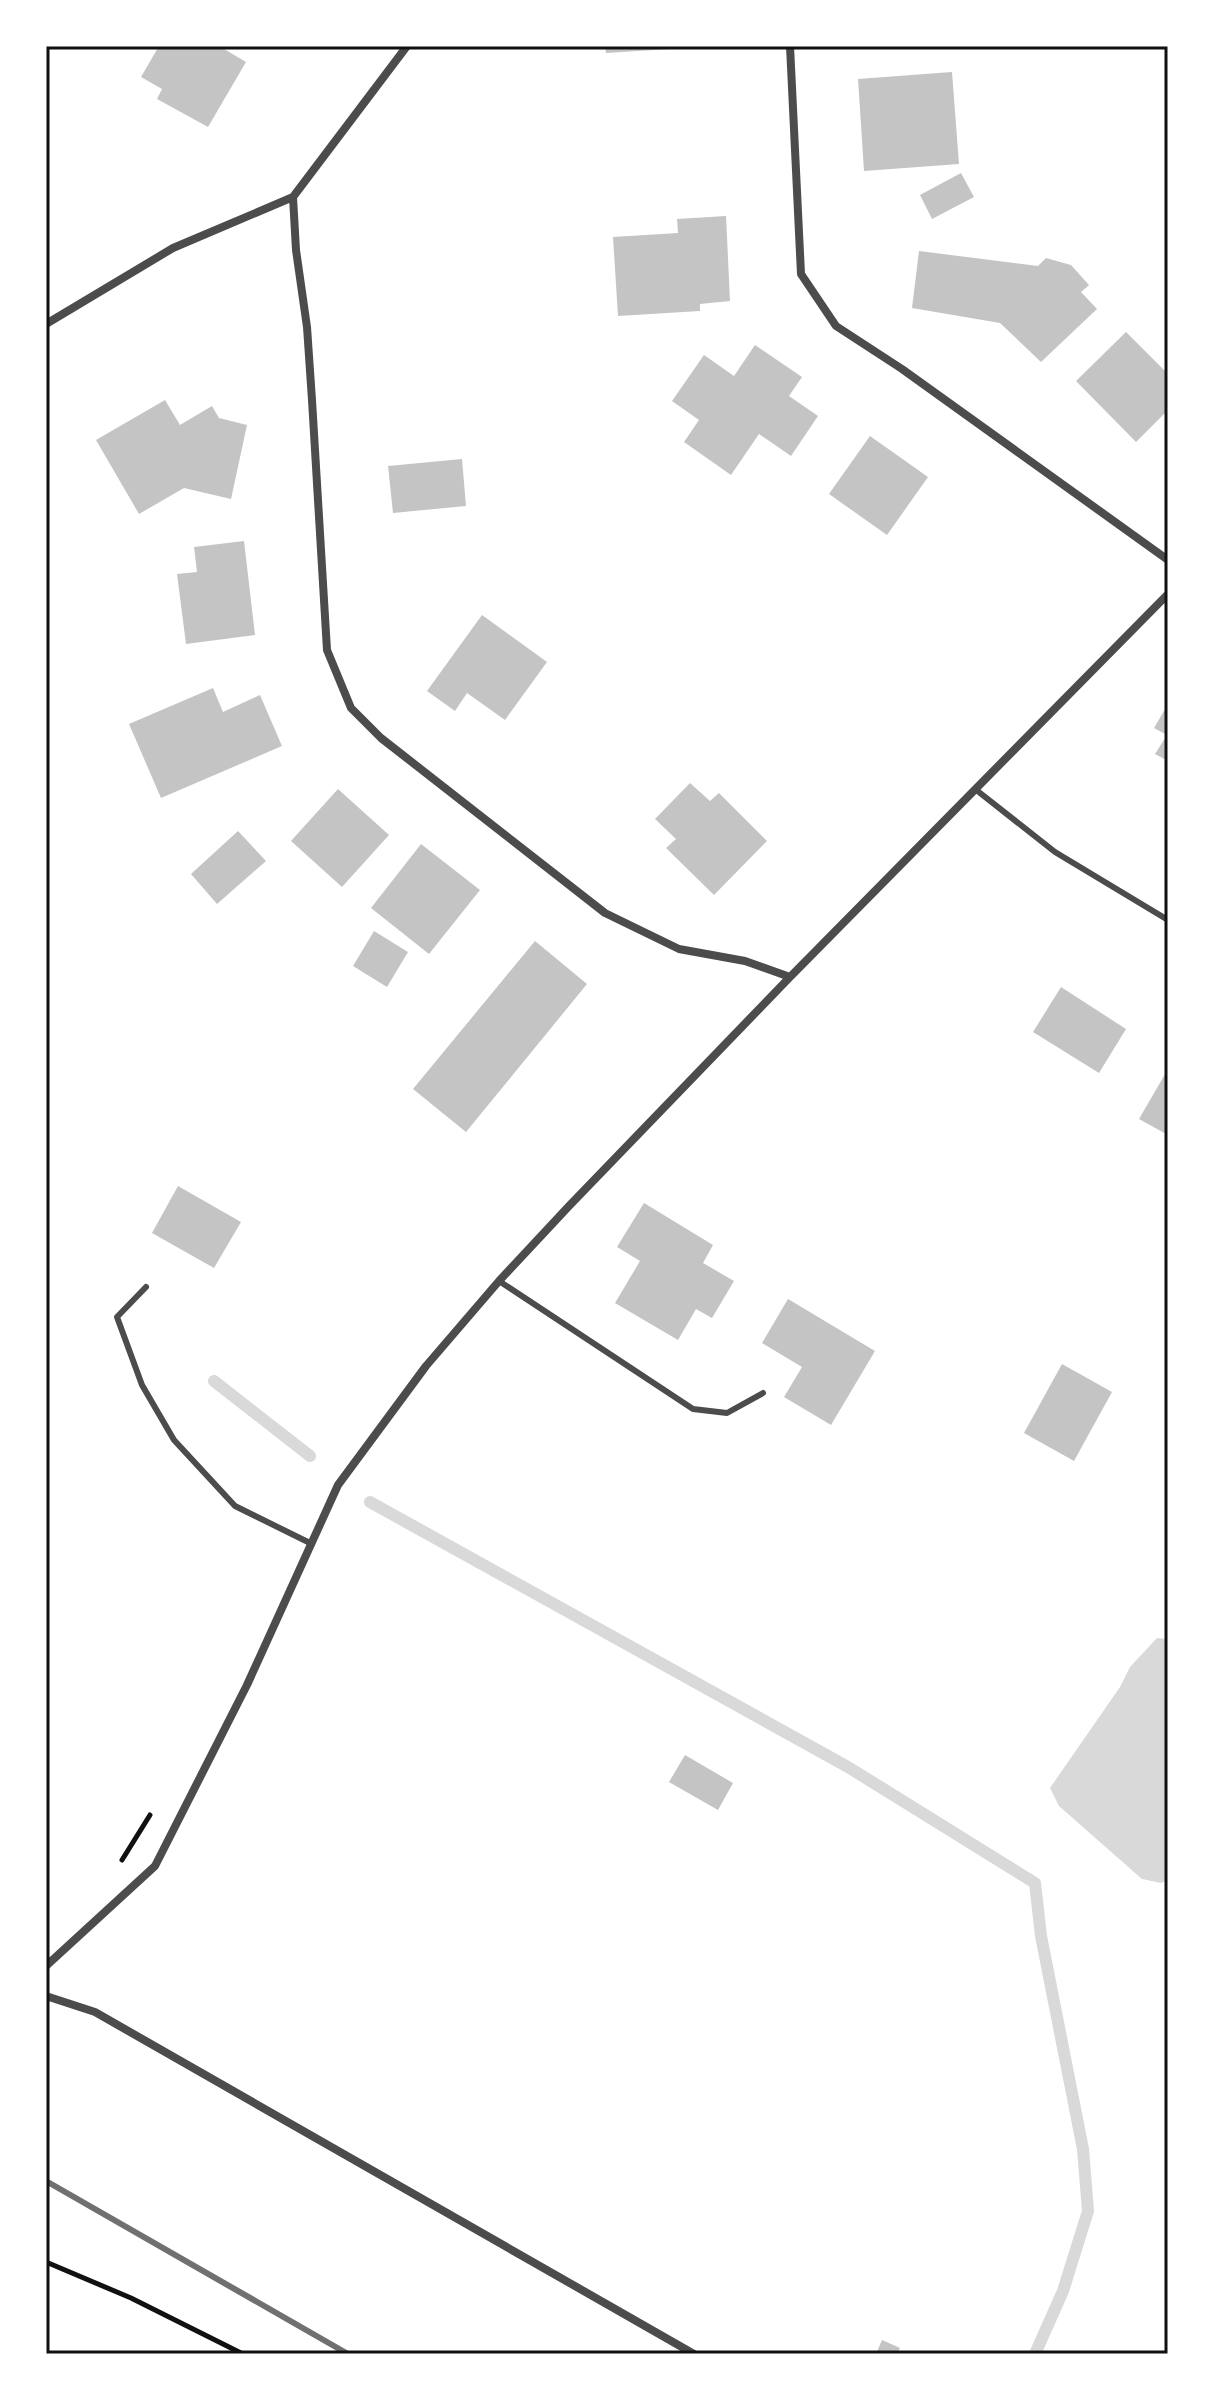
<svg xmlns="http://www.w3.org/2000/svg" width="1214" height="2400" viewBox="0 0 1214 2400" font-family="Quicksand,sans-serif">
<rect width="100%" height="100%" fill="#fff"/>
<path fill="#d9d9d9" d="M1157 1638 1168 1639V1880L1161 1883 1142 1879 1059 1806 1050 1788 1120 1687 1130 1667Z"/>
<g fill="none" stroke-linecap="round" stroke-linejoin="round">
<path stroke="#d9d9d9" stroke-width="12" d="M214 1381 310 1456
M370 1502 848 1767 1035 1883 1041 1936 1083 2149 1088 2211 1063 2291 1035 2354"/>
</g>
<path fill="#c4c4c4" d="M159 46H219L246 62 208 127 157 99 162 89 141 77Z
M605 46H686V48L606 53Z
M952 72 959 164 864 171 858 79Z
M961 173 974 197 932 219 920 195Z
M726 216 730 301 700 304V311L618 316 613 237 678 233 677 219Z
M919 251 1038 266 1046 258 1071 265 1089 285 1081 292 1097 309 1041 362 1000 323 912 308Z
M1126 332 1168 374V410L1136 442 1076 381Z
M755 345 802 377 789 396 818 416 791 456 759 434 731 475 684 442 699 420 672 401 704 355 734 376Z
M165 400 180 425 212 406 219 418 247 425 231 499 184 488 139 514 96 440Z
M870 436 928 477 887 535 829 494Z
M462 459 466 506 393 513 388 466Z
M244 541 255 635 186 644 177 574 197 572 194 547Z
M482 615 547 662 505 720 467 693 455 711 427 691Z
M213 688 223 712 260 695 282 746 161 798 129 724Z
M1168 704V761L1155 754 1167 735 1154 728Z
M690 783 710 801 719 793 767 841 714 895 666 848 676 839 655 819Z
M338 789 389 835 342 887 291 841Z
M238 831 266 861 217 904 191 874Z
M421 844 480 890 429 954 371 908Z
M374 931 408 952 387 987 353 966Z
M535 941 587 984 466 1132 413 1089Z
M1061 987 1126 1029 1099 1073 1033 1032Z
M1168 1069V1135L1139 1119Z
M178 1186 241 1222 214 1268 152 1233Z
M644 1203 713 1245 703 1263 734 1281 712 1318 696 1309 678 1340 615 1303 640 1261 617 1247Z
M788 1299 875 1351 831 1425 784 1397 802 1367 762 1343Z
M1062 1364 1112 1392 1074 1461 1024 1433Z
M685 1755 733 1783 718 1810 669 1782Z
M882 2340 900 2348 897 2354H876Z"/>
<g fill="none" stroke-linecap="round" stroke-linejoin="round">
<path stroke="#111" stroke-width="5" d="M122 1860 150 1815
M46 2262 131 2298 243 2354"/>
<path stroke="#4c4c4c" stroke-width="6" d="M975 789 1055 852 1168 920
M499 1281 693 1409 727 1413 763 1393
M146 1287 117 1317 142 1385 174 1440 235 1506 312 1544"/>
<path stroke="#4c4c4c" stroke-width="8" d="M790 46 801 274 836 326 902 369 1168 560
M293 197 296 250 307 327 312 400 327 650 351 708 381 738 605 913 679 949 745 961 790 977
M46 324 173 248 293 197 407 46
M46 1966 155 1866 247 1685 338 1485 426 1366 499 1281 569 1206 790 977 1168 594
M46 1996 95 2012 694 2354"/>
<path stroke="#707070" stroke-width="6" d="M46 2181 348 2354"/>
</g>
<rect width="1214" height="2400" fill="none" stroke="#ffffff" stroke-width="96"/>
<rect x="48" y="48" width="1118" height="2304" fill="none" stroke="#111" stroke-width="3"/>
</svg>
